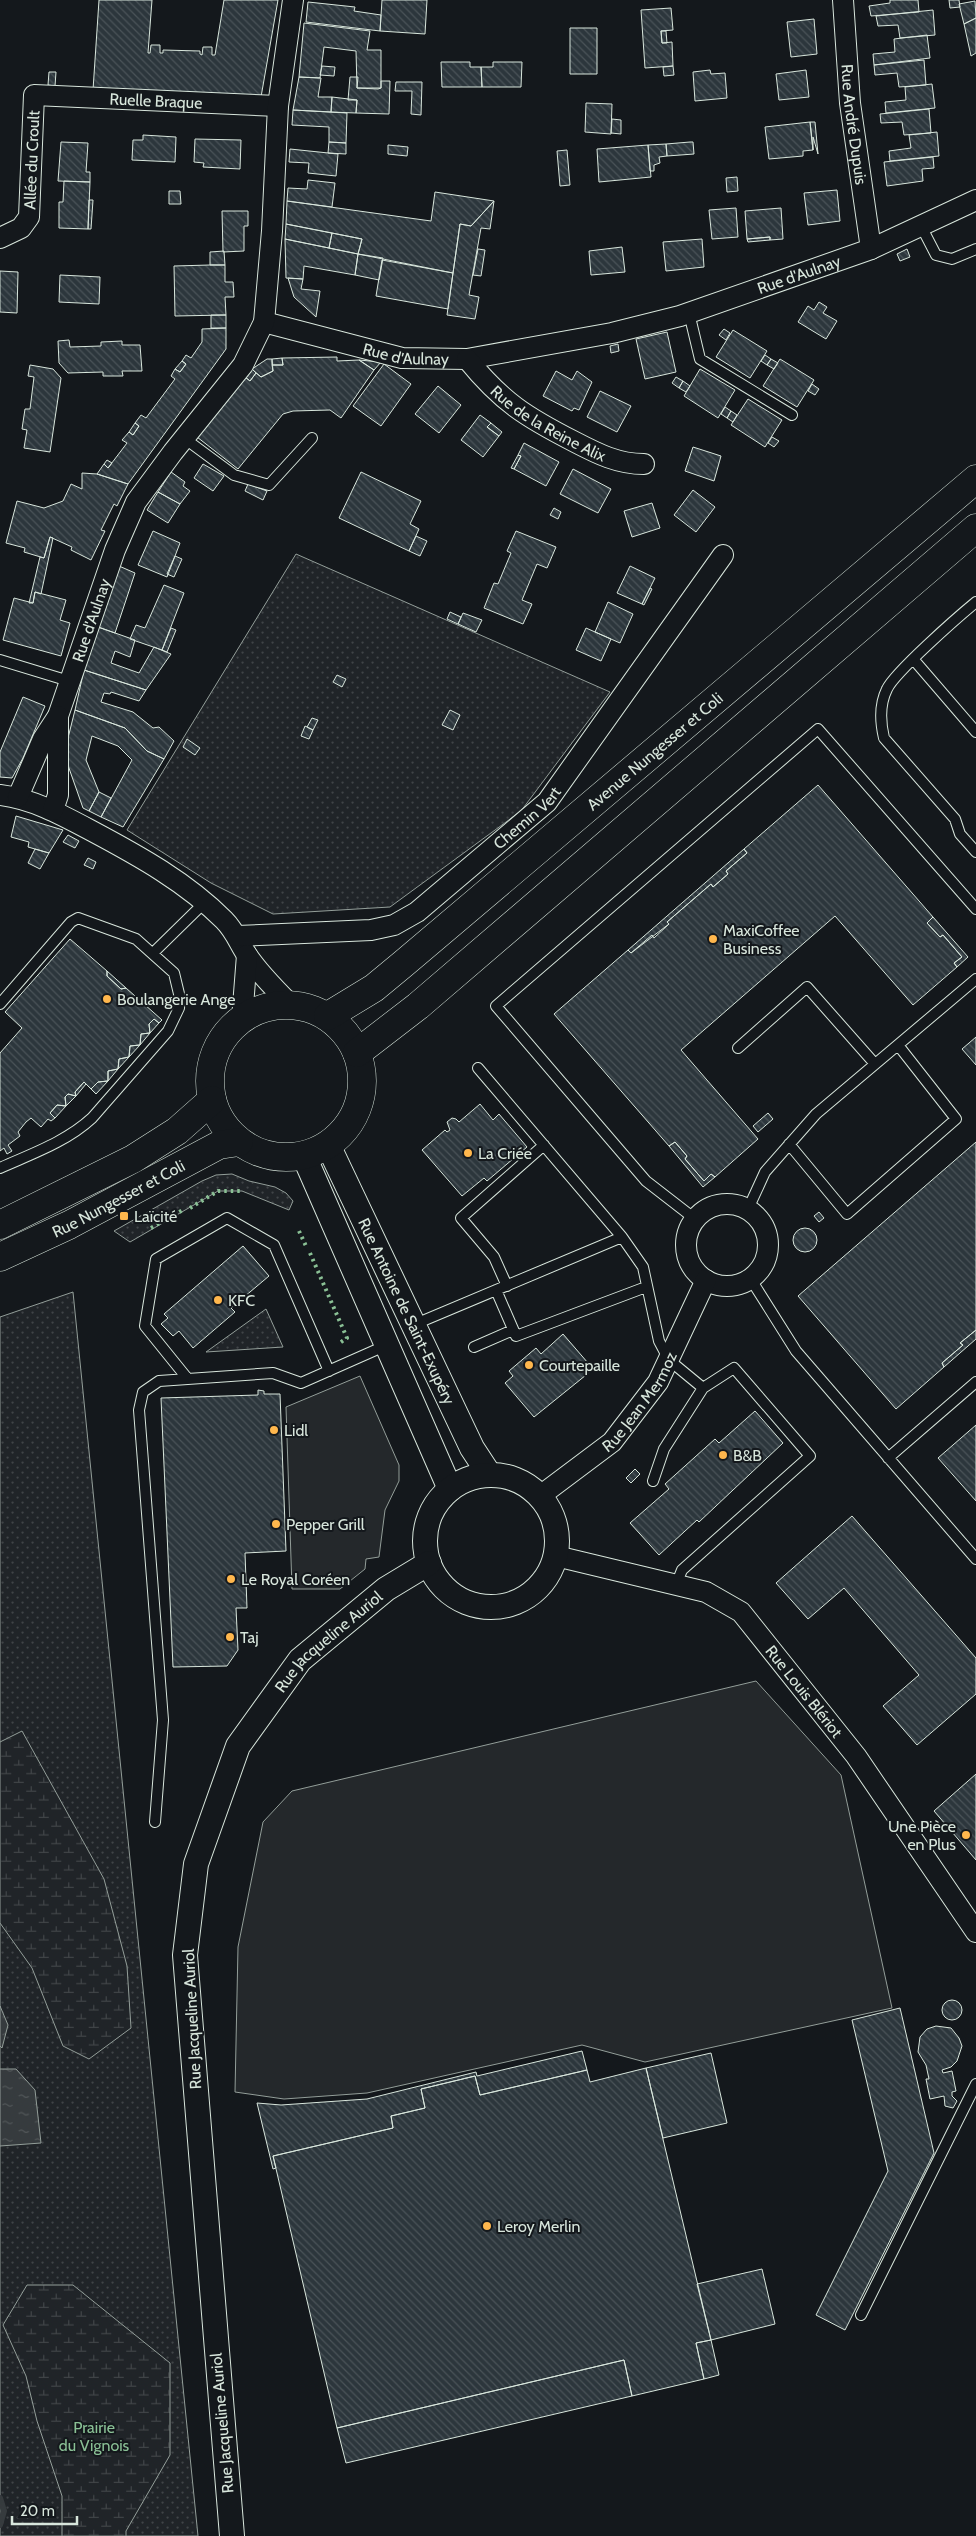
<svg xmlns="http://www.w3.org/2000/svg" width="976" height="2536" viewBox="0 0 976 2536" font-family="Cabin,sans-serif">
<defs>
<pattern id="green-dots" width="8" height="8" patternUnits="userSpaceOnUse" patternTransform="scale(1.25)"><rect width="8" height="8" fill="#202428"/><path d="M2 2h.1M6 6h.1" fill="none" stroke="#404447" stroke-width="1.8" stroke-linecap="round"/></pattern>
<pattern id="wetland-marsh" width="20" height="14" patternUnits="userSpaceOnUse" patternTransform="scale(1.25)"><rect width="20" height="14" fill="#202428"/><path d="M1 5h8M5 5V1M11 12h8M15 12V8" fill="none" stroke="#404447"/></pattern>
<pattern id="water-ripples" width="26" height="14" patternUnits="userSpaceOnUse" patternTransform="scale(1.25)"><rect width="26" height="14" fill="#363b3e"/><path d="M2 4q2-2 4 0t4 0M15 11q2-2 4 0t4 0" fill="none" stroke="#525759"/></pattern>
<pattern id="building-back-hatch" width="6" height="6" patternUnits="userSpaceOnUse" patternTransform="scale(1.25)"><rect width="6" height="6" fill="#2c363c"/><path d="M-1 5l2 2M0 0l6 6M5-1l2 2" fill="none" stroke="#4a5358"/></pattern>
</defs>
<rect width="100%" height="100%" fill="#14181c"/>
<path fill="url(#green-dots)" stroke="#939e99" d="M296 554 610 692 521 811 390 907 273 914 211 883 127 830Z
M232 1174 249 1181 275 1187 286 1193 293 1201 289 1210 242 1191H218L130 1242 114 1231 202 1181 216 1175Z
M73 1292 198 2536H0V1317Z
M266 1309 283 1347 206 1352Z"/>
<path fill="url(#wetland-marsh)" stroke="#939e99" d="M22 1731 104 1879 127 1966 131 2028 89 2059 63 2046 32 1968 0 1923V1742Z
M27 2285H73L170 2363V2455L126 2531V2536H62V2496L37 2421 26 2376 3 2325Z"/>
<path fill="#24282b" stroke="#939e99" d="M360 1376 399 1465V1481L385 1510 379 1557 366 1559 365 1569 340 1589H292L286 1407Z
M756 1681 841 1775 892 2008 645 2062 582 2045 367 2093 284 2099 235 2092 238 1947 263 1822 292 1791Z"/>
<path fill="url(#water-ripples)" stroke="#939e99" d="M0 2006 8 2025 2 2048 0 2046Z
M0 2069H16L35 2090 41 2143 0 2146Z"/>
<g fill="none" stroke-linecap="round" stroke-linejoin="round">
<path stroke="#363b3e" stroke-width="6" d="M0 2498 4 2511 0 2525"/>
</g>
<path fill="url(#building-back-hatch)" stroke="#d8e6dc" d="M99 0H152L148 53H150L151 45H160V53H163V50L200 51V54L202 55 203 47H212V55H215L224 0H278L261 97 93 90Z
M382 0H427L425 34 380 31Z
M890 0H918L919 12 871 16 869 6 890 3Z
M949 0H959L960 7 950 8Z
M975 1 976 18 964 24 959 4Z
M308 2 355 7 354 11 381 15 380 31 306 22Z
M671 8 673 30 661 31 662 43 672 42 673 66 645 68 641 10Z
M933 10 935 35 900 38 898 25 878 26 876 16Z
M976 18V53L971 56 964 24Z
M814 19 817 54 791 57 787 22Z
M304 23 370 31 367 50H381V88H357L356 51 324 47 320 78 299 77Z
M570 28H597V74H570Z
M661 31H666L667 43H662Z
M927 35 930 58 874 65 873 54 895 52 894 39Z
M924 60 926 85 899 87 897 73 875 75 874 65Z
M441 62H470V67H481L482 87H442Z
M493 62H522L521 87H482L481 67H493Z
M322 66 335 67 334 76 320 75Z
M673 66 674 75 664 76 663 67Z
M710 70 711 74 725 73 727 98 695 101 693 72Z
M806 70 809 97 779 100 776 74Z
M49 72H56L55 86 48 85Z
M299 77 321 78 318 97H332L331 112 293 110Z
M350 77H358L357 88 378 89 381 88V81H390L389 114 356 113 357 100H348Z
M396 82H422L421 115 411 114 412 91H395Z
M932 84 935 108 886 113 885 102 906 100 905 87Z
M332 97 357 100 356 113 331 112Z
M586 103 612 104 611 134 585 132Z
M929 109 931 133 904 135 902 122 881 123 880 114Z
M293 110 347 113 346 143 329 142V127L292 125Z
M612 119 621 120V134L611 133Z
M810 122H815L818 154 813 137V150Z
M810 122 813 150 803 151V156L769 159 765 127Z
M937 132 939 156 890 161 889 151 911 148 909 135Z
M143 135 176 137 175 162 132 160 133 140H143Z
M195 139 241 140 240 169 203 167 204 163 194 162Z
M61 142 88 143 86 172H90V182L58 181Z
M329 142 346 143V154L328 153Z
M690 142H693L694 154 667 156 666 144Z
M666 144 667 156 659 157 660 163 654 165V171H650L648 145Z
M388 145 408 147 407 156 388 154Z
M648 145 651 177 599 182 597 149Z
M290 149 338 154 336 176 308 173 309 163 289 162Z
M567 150 570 185 560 186 557 151Z
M933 157 934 168 922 169 923 181 887 186 884 162Z
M737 177 738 191 727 192 726 178Z
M308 180 335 183 332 207 287 201 288 188 307 189Z
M64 181 90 182 88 229 59 228V202H63Z
M837 190 840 221 808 225 804 193Z
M169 191H180L181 204H169Z
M435 192 494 201 471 226 460 224 453 273 358 254 362 239 286 224 287 201 431 221Z
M89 200H93L91 229H88Z
M494 201 490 229 481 228 469 295 479 297 475 319 447 315 460 224 471 226Z
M736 208 738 237 712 239 709 210Z
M781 208 783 239 770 240V237L747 239 745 211Z
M222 211H248V226H244V251L223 252Z
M286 224 332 233 329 248 285 239Z
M332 233 362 239 358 254 329 248Z
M770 237V240L748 242 747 239Z
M285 239 358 254 355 275 304 266 303 279 286 278Z
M702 239 704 267 666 271 663 242Z
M622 247 625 272 591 275 589 251Z
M478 249 485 250 481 276 473 275Z
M907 249 910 257 900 261 897 254Z
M224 251 225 265H210V252Z
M358 254 383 258 379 280 355 275Z
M382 260 453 273 448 309 376 296Z
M210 265H225V282H233L234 297H225L226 315 175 316 174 266Z
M0 271 18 272 17 313 0 312Z
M60 275 100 277 99 304 59 302Z
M288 278 303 279 301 289 320 291 316 317 294 297Z
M819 302 827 307 823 313 837 321 826 339 798 322 808 306 814 310Z
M211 315H226V328H211Z
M226 328V349L128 484 97 474 104 464 108 468 127 443 122 440 129 432 133 435 139 426 135 423 141 415 146 418 175 379 171 376 175 369 180 372 186 364 182 361 186 355 191 358 202 342V329Z
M724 329 730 333 726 340 719 335Z
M733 330 767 351 750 378 716 357Z
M667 332 676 372 645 379 636 339Z
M69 340 70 347 101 346V342L122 341V345H140L142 371H122L123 376H103V372L68 373 59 363 58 341Z
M618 344 619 351 611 353 610 346Z
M765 355 771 359 767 365 761 361Z
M337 357V361L359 360 374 370 341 418 330 410 293 411 283 414 238 469 197 437 245 377 250 381 256 373 261 377 273 371 272 365H283L282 358Z
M282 358 283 365H272V359Z
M267 359H272L273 371 261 377 252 369Z
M771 359 778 363 774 369 767 365Z
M780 359 814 380 797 407 763 386Z
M359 360 381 362 374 370Z
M182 361 186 364 180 372 175 369Z
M384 364 411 384 381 426 353 406Z
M30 365 53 369 61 378 50 452 24 448 27 430 22 429 25 409H30L34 377 28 376Z
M252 369 256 373 250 381 245 377Z
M700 369 735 390 718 418 684 396Z
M556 371 572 380 577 371 592 382 579 410 574 408 572 411 543 396Z
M676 377 683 381 679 388 672 383Z
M683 381 690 386 686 392 679 388Z
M812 384 819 389 815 395 808 391Z
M438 386 461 405 439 433 415 414Z
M600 391 631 406 617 432 587 417Z
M748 399 782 420 765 447 731 425Z
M725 407 731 411 727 418 721 414Z
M731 411 737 415 733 422 727 418Z
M480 415 491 423 487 427 499 436 483 457 461 440Z
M135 423 139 426 133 435 129 432Z
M491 423 502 432 499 436 487 427Z
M772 437 779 441 774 447 768 443Z
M524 443 559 462 546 486 514 469 521 456 518 455Z
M693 447 721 456 714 481 685 471Z
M518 455 521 456 514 469 511 468Z
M107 460 112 463 108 468 104 464Z
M203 464 224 476 213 491 194 478Z
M573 469 611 489 598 513 560 494Z
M171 472 185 482 183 486 190 491 180 504 158 492Z
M361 472 421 501 410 524 419 529 409 551 339 518Z
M82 473 97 474 128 484 117 506 114 504 101 530 105 531 91 560 71 550 72 547 50 537 44 558 24 552 25 548 6 543 17 501 44 508 63 501 71 484 82 489Z
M248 484 267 491 263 500 245 491Z
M693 490 715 507 696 532 674 515Z
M158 492 180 504 168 523 147 510Z
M652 503 660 528 632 537 624 511Z
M554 508 561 512 558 519 550 515Z
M153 531 180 543 167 577 138 565Z
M516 531 556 547 547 568 537 564 522 600 532 604 523 624 484 608 494 583 498 584 511 553 507 551Z
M416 536 427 541 420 556 409 551Z
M50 537 53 538 41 594 35 592 33 603H29L40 557 44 558Z
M175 556 182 559 174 577 167 574Z
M119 566 135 573 115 633 98 627Z
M630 566 655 578 642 604 617 593Z
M164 585 184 593 162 650 130 639 136 625 145 628Z
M650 588 652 589 644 605 642 604Z
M35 592 66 600 60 620 70 623 61 656 3 640 14 598 33 603Z
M608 602 633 614 620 643 595 632Z
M450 612 461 617 458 624 447 619Z
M463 613 482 620 476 632 458 624Z
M98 627 135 640 130 657 115 651 111 663 139 673 154 647 171 654 146 690 84 670Z
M171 628 176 630 167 652 162 650Z
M586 628 611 639 601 661 576 650Z
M84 670 146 690 139 701 111 692 110 694 104 693 101 702 133 712 153 728 159 727 174 741 164 759 147 751 125 728 75 710Z
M337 675 346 679 342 687 333 682Z
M23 697 45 706 23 758 12 778 0 777V752Z
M75 710 125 728 147 751 164 759 123 827 101 817 132 760 118 746 92 736 86 760 99 792 89 811 83 808 64 754Z
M450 710 460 715 453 730 442 725Z
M312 718 318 720 313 730 307 727Z
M305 726 313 730 309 739 301 736Z
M187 739 200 748 195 755 183 747Z
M818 785 933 917 927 923 940 937 943 935 962 957 954 963 957 967 913 1005 835 916 681 1050 758 1139 715 1177 711 1174 704 1181 685 1159 687 1156 675 1142 669 1146 554 1014 628 950 631 953 652 935 654 938 669 924 667 922 711 884 713 887 728 874 726 871 747 853 744 849Z
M99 792 111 798 101 817 89 811Z
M16 816 63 830 49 853 28 847 29 842 11 837Z
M68 835 79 841 75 848 63 842Z
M35 849 49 853 40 869 28 863Z
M744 849 747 853 726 871 728 874 713 887 711 884 667 922 669 924 631 953 628 950Z
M88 858 96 862 93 869 84 865Z
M933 917 968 957 957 967 954 963 962 957 943 935 940 937 927 923Z
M70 939 107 971V976L121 989 126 988 162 1020 159 1023 154 1019 149 1024 150 1033 141 1034 140 1045 130 1046 129 1057 119 1059 118 1069 108 1071V1081L98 1082 91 1089 84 1082 75 1092 76 1096 68 1094 65 1097 66 1106 57 1105 50 1113 55 1118 51 1121 48 1119 41 1127 31 1118 26 1122 18 1132 20 1136 8 1145 12 1151 7 1154 4 1148 0 1151V1053L22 1028 5 1012Z
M107 971 126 988 121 989 107 976Z
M154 1019 159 1023 150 1033 149 1024Z
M150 1033 140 1045 141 1034Z
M976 1037V1065L962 1049Z
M140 1045 129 1057 130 1046Z
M129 1057 118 1069 119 1059Z
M118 1069 108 1081V1071Z
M108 1081 96 1094 91 1089 98 1082Z
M84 1082 86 1084 76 1096 75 1092Z
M68 1094 76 1096 66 1106 65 1097Z
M480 1104 493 1120 499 1114 527 1147 487 1181 484 1178 462 1196 422 1150 445 1130 447 1132 450 1130 447 1122 452 1118 456 1119 459 1122Z
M57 1105 66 1106 55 1118 50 1113Z
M768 1113 773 1119 758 1132 753 1126Z
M675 1142 687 1156 685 1159 704 1181 711 1174 715 1177 703 1187 669 1146Z
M976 1142V1330L960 1343 963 1345 942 1363 944 1367 896 1409 798 1296Z
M819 1212 824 1218 819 1222 814 1216Z
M793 1240a12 12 0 1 1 24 0a12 12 0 1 1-24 0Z
M243 1246 269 1276 231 1308 235 1312 193 1348 179 1331 173 1336 161 1324 168 1318 164 1314Z
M976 1330V1339L944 1367 942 1363 963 1345 960 1343Z
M563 1334 588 1363 586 1365 591 1371 534 1417 505 1383 513 1376 509 1371 536 1348 541 1354Z
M258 1390 264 1391V1394H280L286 1551 245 1553 247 1608H236L238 1650 227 1666 173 1667 161 1398 258 1395Z
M755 1411 783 1443 699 1522 697 1520 659 1555 630 1523 669 1489 665 1484 715 1439 719 1443Z
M976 1425V1501L938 1458Z
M635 1469 640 1474 631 1483 626 1478Z
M852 1516 976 1658V1694L917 1745 883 1706 919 1675 844 1588 808 1619 776 1583Z
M976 1774V1860L934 1811Z
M942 2010a10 10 0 1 1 20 0a10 10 0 1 1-20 0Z
M900 2008 934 2153 845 2330 816 2315 888 2171 852 2020Z
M936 2026 951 2028 959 2038 962 2046 957 2061 951 2067 942 2070 943 2073 952 2071 956 2091 952 2092V2096L957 2101 953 2108 945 2106 944 2096 930 2099 926 2079H929L926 2065 918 2052 920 2037 927 2029Z
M582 2051 587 2070 480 2095 475 2076 421 2089 425 2108 391 2116 393 2128 273 2156 276 2168 273 2169 257 2103 281 2105 367 2099 476 2072 477 2076Z
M711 2053 727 2123 663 2138 646 2068Z
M646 2068 711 2340 696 2343 704 2379 632 2396 624 2360 337 2428 273 2156 393 2128 391 2116 425 2108 421 2089 475 2076 480 2095 587 2070 590 2082Z
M762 2269 775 2324 711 2340 697 2284Z
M711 2340 719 2375 704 2379 696 2343Z
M624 2360 632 2396 346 2463 337 2428Z"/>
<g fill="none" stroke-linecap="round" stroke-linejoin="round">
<g stroke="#d8e6dc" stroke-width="12">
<path id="service" d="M921 226 936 255 952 259 976 249
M689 313 700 359 792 415
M184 438 234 475 269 485 312 438
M976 602C959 616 895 672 887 689 879 705 880 721 884 738L955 819 960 834 976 852
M0 660 69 681
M914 660 976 732
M153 953 204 903
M0 1004 71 922 78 918 136 939 174 973 180 998 179 1008 168 1031 92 1118C66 1142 31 1154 0 1168
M738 1048 807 987 875 1064
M478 1068 622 1237
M789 1144 847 1214 956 1119 898 1045
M748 1209 765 1172 816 1114 976 979
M695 1219 646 1181 496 1006 818 729 976 909
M750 1278 796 1351 976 1559
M507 1286 494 1257 461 1218 544 1145
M496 1290 516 1336 646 1287
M413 1325 622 1237 643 1267 659 1341 669 1360 703 1388 734 1368 810 1456 682 1570 676 1585
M474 1347 513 1330
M187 1378 145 1326 156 1259 227 1218 274 1245 329 1371
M888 1458 976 1382
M653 1481 664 1449 703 1388
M155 1822 163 1720 139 1410 143 1392 159 1381 273 1373 301 1383 387 1345
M861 2315 976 2084"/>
</g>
<g stroke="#d8e6dc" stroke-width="22">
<g id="minor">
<path id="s1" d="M843 0 850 103 871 249"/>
<path id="s2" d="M0 238 21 228 29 217 34 95 278 106"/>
<path id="s3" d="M264 322 402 358 467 359 612 333 680 316 871 249 976 200"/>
<path id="s4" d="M467 359C502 402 526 417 575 442 598 454 618 464 644 464"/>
<path d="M0 795C33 799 62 815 92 831 139 856 186 882 224 920 235 931 239 943 247 955 259 973 275 989 290 1004"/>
<path id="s5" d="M18 797 43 739 58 716 115 550 136 502 173 452 243 365 264 322 272 231 278 106 293 0"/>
<path d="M53 810 58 795V716"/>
<path id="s6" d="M237 936 371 930 394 925 417 912 547 802 723 555"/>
<path d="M242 1019 247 955"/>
<circle cx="727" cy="1245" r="41"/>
<path id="s7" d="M540 1496 612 1442 658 1382 706 1280"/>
<path id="s8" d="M556 1556 706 1592 741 1612 856 1756 976 1932"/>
</g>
</g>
<g stroke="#d8e6dc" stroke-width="26">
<g id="tertiary">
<path id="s9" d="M328 1145 472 1448 489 1474"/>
<path d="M304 1156 450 1489"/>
<circle cx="491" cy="1541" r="66"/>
<path id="s10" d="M232 2536 185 1955 196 1864 238 1746 300 1660 386 1589 429 1563"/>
</g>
</g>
<g stroke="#d8e6dc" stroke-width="29">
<g id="primary">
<circle cx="286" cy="1081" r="76"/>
<path id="s11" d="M328 1016 374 988 403 964 976 479"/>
<path d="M357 1053 418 1006 976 528"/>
<path d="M0 1225 133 1159 177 1131 212 1100"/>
<path id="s12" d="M0 1257 69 1225 219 1145 239 1142"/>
</g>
</g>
<use href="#service" stroke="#14181c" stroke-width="10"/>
<use href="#minor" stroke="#14181c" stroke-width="20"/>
<use href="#tertiary" stroke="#14181c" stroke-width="24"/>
<use href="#primary" stroke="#14181c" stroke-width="28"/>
<path stroke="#8ac095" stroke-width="4" stroke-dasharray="2.5 4" stroke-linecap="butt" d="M190 1208 218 1191H242
M151 1228 183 1210
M299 1231 306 1246
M310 1253 347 1338 338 1344"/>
</g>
<g fill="#ffb74d" stroke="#14181c" stroke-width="2">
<circle cx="713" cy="939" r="5"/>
<circle cx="107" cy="999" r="5"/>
<circle cx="468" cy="1153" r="5"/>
<rect x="119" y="1211" width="10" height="10" rx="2.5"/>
<circle cx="218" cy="1300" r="5"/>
<circle cx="529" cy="1365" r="5"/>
<circle cx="274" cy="1430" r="5"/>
<circle cx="723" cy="1455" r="5"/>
<circle cx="276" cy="1524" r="5"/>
<circle cx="231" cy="1579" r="5"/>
<circle cx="230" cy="1637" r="5"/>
<circle cx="966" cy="1835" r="5"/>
<circle cx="487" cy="2226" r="5"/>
</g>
<g text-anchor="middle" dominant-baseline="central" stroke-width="4" stroke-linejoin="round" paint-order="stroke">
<g font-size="16" fill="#d8e6dc" stroke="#14181c">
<text stroke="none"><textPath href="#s2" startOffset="281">Ruelle Braque</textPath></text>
<text stroke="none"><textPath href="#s1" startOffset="125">Rue André Dupuis</textPath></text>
<text stroke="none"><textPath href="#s2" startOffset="94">Allée du Croult</textPath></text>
<text stroke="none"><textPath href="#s3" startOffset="551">Rue d'Aulnay</textPath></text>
<text stroke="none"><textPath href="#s3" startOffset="146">Rue d'Aulnay</textPath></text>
<text stroke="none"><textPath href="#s4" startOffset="105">Rue de la Reine Alix</textPath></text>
<text stroke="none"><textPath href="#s5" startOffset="192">Rue d'Aulnay</textPath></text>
<text stroke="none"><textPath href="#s11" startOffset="421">Avenue Nungesser et Coli</textPath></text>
<text stroke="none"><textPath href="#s6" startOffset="329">Chemin Vert</textPath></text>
<text stroke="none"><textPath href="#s12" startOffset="132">Rue Nungesser et Coli</textPath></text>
<text stroke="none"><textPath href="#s9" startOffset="184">Rue Antoine de Saint-Exupéry</textPath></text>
<text stroke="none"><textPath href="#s7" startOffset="139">Rue Jean Mermoz</textPath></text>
<text stroke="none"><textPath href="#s10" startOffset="939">Rue Jacqueline Auriol</textPath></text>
<text stroke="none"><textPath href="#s8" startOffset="296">Rue Louis Blériot</textPath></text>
<text transform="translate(192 2019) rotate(-93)">Rue Jacqueline Auriol</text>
<text transform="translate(222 2423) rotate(-95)">Rue Jacqueline Auriol</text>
</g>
<g font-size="16" fill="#d8e6dc" stroke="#14181c" text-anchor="start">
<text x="723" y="930">MaxiCoffee<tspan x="723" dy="18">Business</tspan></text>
<text x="117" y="999">Boulangerie Ange</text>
<text x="478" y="1153">La Criée</text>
<text x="134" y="1216">Laïcité</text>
<text x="228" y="1300">KFC</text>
<text x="539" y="1365">Courtepaille</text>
<text x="284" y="1430">Lidl</text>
<text x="733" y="1455">B&amp;B</text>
<text x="286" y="1524">Pepper Grill</text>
<text x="241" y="1579">Le Royal Coréen</text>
<text x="240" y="1637">Taj</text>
<text x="956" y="1826" text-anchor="end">Une Pièce<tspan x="956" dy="18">en Plus</tspan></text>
<text x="497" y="2226">Leroy Merlin</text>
</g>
<g font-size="16" fill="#8ac095" stroke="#14181c">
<text x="94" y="2427">Prairie<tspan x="94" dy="18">du Vignois</tspan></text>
</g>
</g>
<path d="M12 2516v8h65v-8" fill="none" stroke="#d8e6dc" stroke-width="2.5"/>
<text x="20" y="2516" font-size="15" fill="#d8e6dc" stroke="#14181c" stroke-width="4" paint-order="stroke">20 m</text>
</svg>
